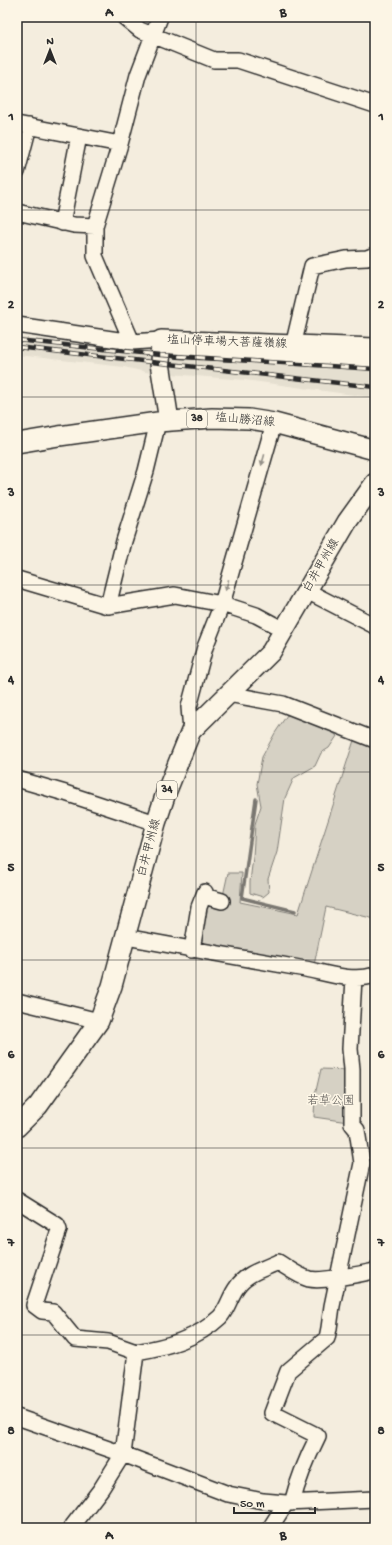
<svg xmlns="http://www.w3.org/2000/svg" width="392" height="1545" viewBox="0 0 392 1545" font-family="'Gochi Hand','Klee One',sans-serif">
<rect width="100%" height="100%" fill="#f4edde"/>
<filter id="ink" filterUnits="userSpaceOnUse"><feTurbulence type="fractalNoise" baseFrequency=".025" numOctaves="2"/><feDisplacementMap in="SourceGraphic" scale="8" xChannelSelector="R" yChannelSelector="G"/><feConvolveMatrix kernelMatrix="1 2 1 2 8 2 1 2 1" color-interpolation-filters="sRGB"/></filter>
<g filter="url(#ink)">
<path fill="#e5dfd0" d="M17 337 65 342 375 366V398L245 380 171 374 159 375 124 367 17 355Z"/>
<path fill="#d6d1c4" stroke="#807e78" d="M287 715C308 716 321 722 337 736L329 748 321 753 315 766 294 778 285 798 277 852 268 879 269 892 263 897 250 893V882L253 857 255 824 261 806 257 784 262 757 275 733Z
M356 734 375 740V919L326 907 313 970 195 950 204 900 221 905 228 873H242L240 902 298 914Z
M321 1069 348 1070V1122L314 1117 315 1095Z"/>
<g fill="none" stroke-linecap="round" stroke-linejoin="round">
<path stroke="#7a7771" stroke-width="3.5" d="M256 799 242 898 295 911"/>
<g stroke="#2b2b2b" stroke-width="18">
<path id="minor" d="M124 17 140 30 214 60H238L375 105
M17 124 120 144
M17 172 29 126
M17 212 74 225 95 226
M62 223 79 136
M17 325 132 342 161 340
M174 340 177 350 375 360
M132 342 95 256V226L120 144 138 75 160 17
M293 346 312 266 346 259 367 258 375 255
M17 579 108 606 175 595 222 604 256 615 284 630
M307 591 375 626
M108 606 124 541 146 471 158 422
M228 694 283 704 375 740
M191 731 189 707 205 647 222 604 274 423
M17 779 65 793 156 823
M204 896 222 901
M126 937C184 948 242 958 300 968 324 972 351 983 375 975
M192 950 199 907 205 892
M17 1001 99 1021
M17 1200 57 1225 59 1230 34 1305 42 1311 53 1312 75 1339 108 1342 136 1352 123 1454 101 1489 71 1528
M136 1352C166 1347 197 1339 220 1317 228 1308 230 1296 237 1287 246 1273 264 1269 278 1262 288 1268 298 1276 309 1279 323 1282 359 1274 375 1271
M17 1417 123 1454 228 1494 263 1501 286 1503 375 1499
M292 1503C298 1479 307 1458 318 1436L272 1413 288 1371 327 1338 329 1328 332 1306 362 1163 357 1130 352 1124V1069L350 1049 354 978
M270 1528 286 1503"/>
</g>
<g stroke="#2b2b2b" stroke-width="22">
<path id="major" d="M169 421 160 363 161 340 375 348
M17 443 59 436 158 422 212 418 249 419 274 423 375 450
M17 1127 38 1106 99 1021 112 986 156 823 166 793 191 731 271 652 347 522 375 483"/>
</g>
<use href="#minor" stroke="#fcf5e5" stroke-width="15"/>
<use href="#major" stroke="#fcf5e5" stroke-width="19"/>
<g stroke="#2b2b2b" stroke-width="4.5">
<path id="rail" d="M17 340 160 355 375 369
M17 347 375 387"/>
</g>
<use href="#rail" stroke="#fcf5e5" stroke-width="3" stroke-dasharray="9" stroke-linecap="butt"/>
</g>
<defs><path id="oneway-solid" d="M-6-.8H1V-3.2L6.5 0L1 3.2V.8H-6Z"/></defs>
<g fill="#949088">
<use href="#oneway-solid" transform="translate(263 460) rotate(106)"/>
<use href="#oneway-solid" transform="translate(227 585) rotate(106)"/>
</g>
</g>
<path fill="none" stroke="#2b2b2b" stroke-width="1" stroke-opacity="0.55" d="M196 17V1528M17 210H375M17 397H375M17 585H375M17 772H375M17 960H375M17 1148H375M17 1335H375"/>
<g text-anchor="middle" dominant-baseline="central" stroke-width="3" stroke-linejoin="round" paint-order="stroke">
<g fill="#fcf5e5" stroke="#6a6863" stroke-width="1">
<rect x="187" y="410" width="20" height="18" rx="3"/>
<rect x="157" y="781" width="20" height="18" rx="3"/>
</g>
<g font-size="11" font-weight="bold" fill="#2b2b2b">
<text x="197" y="419">38</text>
<text x="167" y="790">34</text>
</g>
<g font-size="12" fill="#2b2b2b" stroke="#fcf5e5">
<text transform="translate(227 343) rotate(2)">塩山停車場大菩薩嶺線</text>
<text transform="translate(245 421) rotate(5)">塩山勝沼線</text>
<text transform="translate(322 566) rotate(-60)">白井甲州線</text>
<text transform="translate(150 848) rotate(-75)">白井甲州線</text>
</g>
<g font-size="12" fill="#565451" stroke="#fcf5e5">
<text x="331" y="1102">若草公園</text>
</g>
</g>
<rect width="392" height="1545" fill="none" stroke="#fcf5e5" stroke-width="44"/>
<g transform="translate(50 50)" stroke="#fcf5e5" stroke-width="3" paint-order="stroke">
<path d="M0-3L7 15L0 10L-7 15Z" fill="#2b2b2b"/>
<text y="-6" font-size="11" font-weight="bold" text-anchor="middle" fill="#2b2b2b">N</text>
</g>
<path d="M234 1507v6h81v-6" fill="none" stroke="#2b2b2b" stroke-width="2"/>
<text x="240" y="1507" font-size="12" fill="#2b2b2b" stroke="#fcf5e5" stroke-width="3" paint-order="stroke">50 m</text>
<rect x="22" y="22" width="348" height="1501" fill="none" stroke="#2b2b2b" stroke-width="1.5"/>
<g font-size="13" text-anchor="middle" font-weight="bold" fill="#2b2b2b">
<text x="109" y="16">A</text>
<text x="283" y="16">B</text>
<text x="11" y="120">1</text>
<text x="381" y="120">1</text>
<text x="11" y="308">2</text>
<text x="381" y="308">2</text>
<text x="11" y="496">3</text>
<text x="381" y="496">3</text>
<text x="11" y="683">4</text>
<text x="381" y="683">4</text>
<text x="11" y="871">5</text>
<text x="381" y="871">5</text>
<text x="11" y="1058">6</text>
<text x="381" y="1058">6</text>
<text x="11" y="1246">7</text>
<text x="381" y="1246">7</text>
<text x="11" y="1434">8</text>
<text x="381" y="1434">8</text>
<text x="109" y="1539">A</text>
<text x="283" y="1539">B</text>
</g>
</svg>
